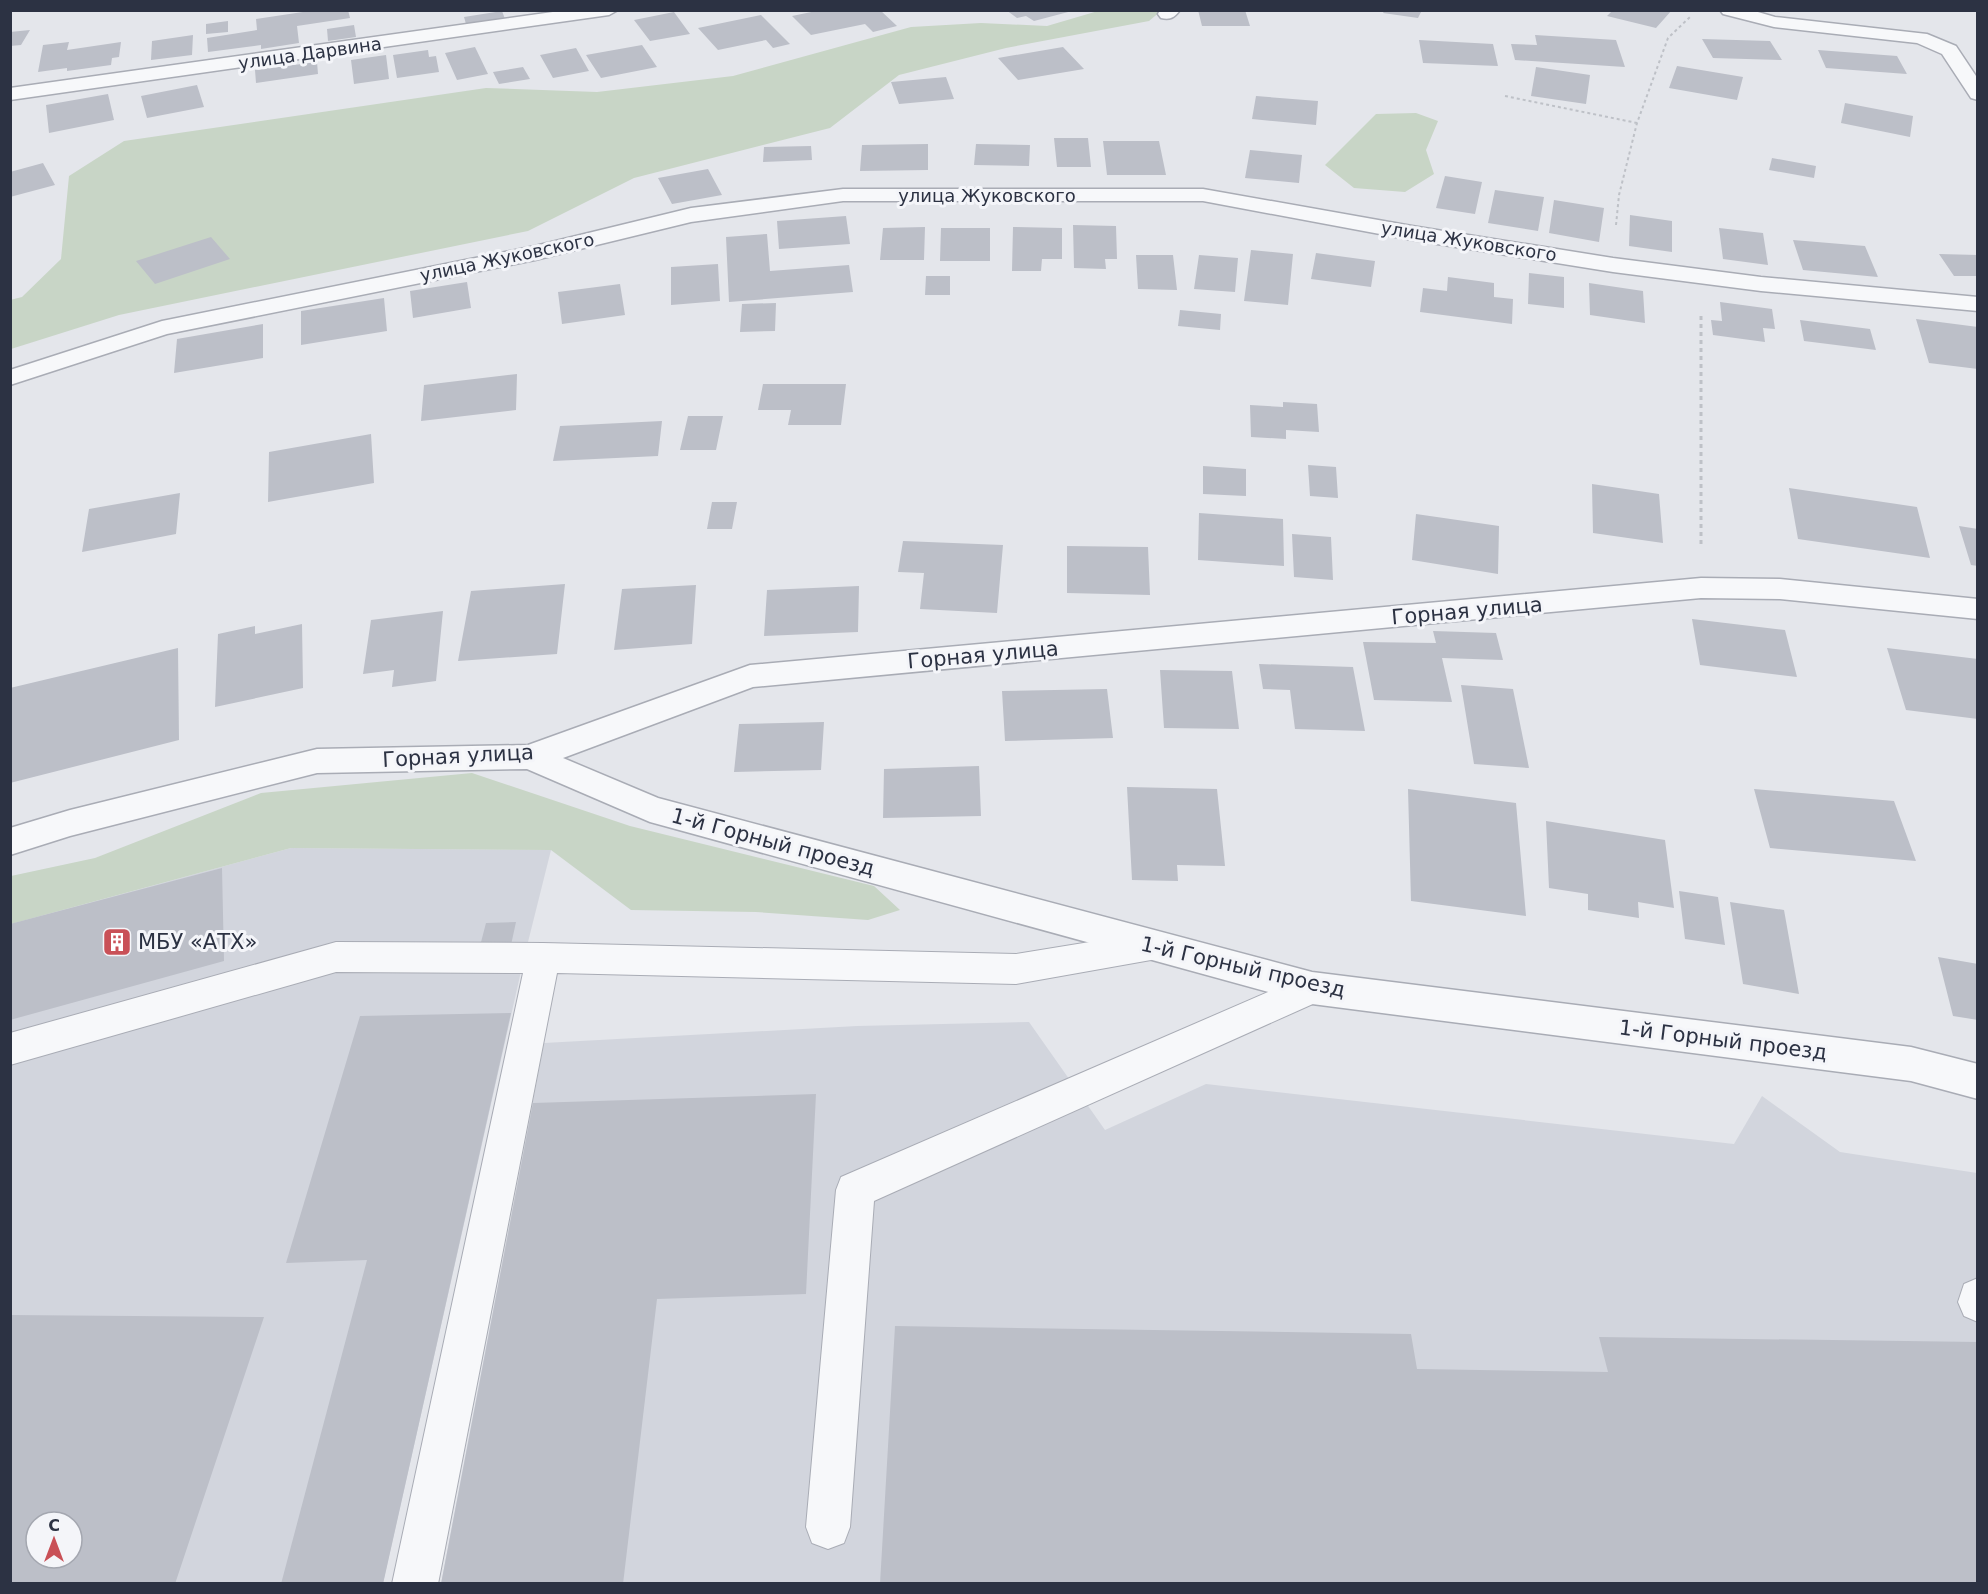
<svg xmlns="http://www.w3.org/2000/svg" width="1988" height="1594" viewBox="0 0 1988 1594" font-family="'DejaVu Sans',sans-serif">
<rect width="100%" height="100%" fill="#e4e6eb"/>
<path fill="#d2d5dd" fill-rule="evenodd" d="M291 848 551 850 524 958 383 1583 11 1584V924ZM36 1522H72V1558H36Z
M1029 1022 1105 1130 1206 1084 1734 1144 1762 1096 1840 1152 1977 1173V1583L441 1584 544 1043 857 1026Z"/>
<path fill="#c8d5c6" d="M1098 11H1161L1149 21 1006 48 899 75 830 128 634 178 528 231 119 315 11 349 10 300 22 297 61 259 69 176 124 141 486 88 597 92 733 76 911 27 981 23 1047 26Z
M1416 113 1438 121 1426 150 1434 174 1405 192 1354 188 1325 165 1376 114Z
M472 773 630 826 874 886 900 910 868 920 756 912 631 910 551 850 291 848 11 924V876L95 858 261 793Z"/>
<path fill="#bcbfc8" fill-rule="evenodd" d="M316 10H348L350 18 297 26 299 43 261 49V45L208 52 207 38 257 30 256 19Z
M821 10H880L897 26 873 32 865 24 811 35 792 16Z
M1006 10H1072V11L1034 21 1026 16 1017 18Z
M1198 10H1245L1250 26H1202Z
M1385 10H1422L1418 18 1383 13Z
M1613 10H1672L1656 28 1607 16Z
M502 11 505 19 466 24 464 17Z
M674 12 690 34 650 41 634 20Z
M761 15 790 44 773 48 766 40 718 50 698 28Z
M228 21V32L206 34V24Z
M354 25 356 37 328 41 327 29Z
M30 30 21 45 10 46V32Z
M193 35 192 55 151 60 152 41Z
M1535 35 1616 40 1625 67 1515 60 1511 44 1537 45Z
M1702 39 1770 41 1782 60 1713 58Z
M1419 40 1493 44 1498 66 1423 63Z
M69 42 67 50 121 42 119 57 112 58 111 65 67 71V68L38 72 43 45Z
M642 45 657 67 601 78 586 55Z
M475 47 488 74 457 80 445 53Z
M1063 47 1084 69 1018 80 998 58Z
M576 48 589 71 553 78 540 55Z
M428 50 429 57 436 56 439 72 397 78 393 55Z
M1818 50 1897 56 1907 74 1826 68Z
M386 55 389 79 354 84 351 60Z
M317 62 318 74 256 83 255 70Z
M1677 66 1743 77 1737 100 1669 88Z
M523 67 530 79 499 84 493 72Z
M1536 67 1590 75 1586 104 1531 96Z
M946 77 954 99 899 104 891 82Z
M197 85 204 107 147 118 141 96Z
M108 94 114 120 49 133 46 105Z
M1256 96 1318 101 1316 125 1252 119Z
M1845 103 1913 116 1910 137 1841 123Z
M1054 138H1088L1091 167H1057Z
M1103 141H1159L1166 175H1107Z
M928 144V170L860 171 862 145Z
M976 144 1030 145 1029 166 974 165Z
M811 146 812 160 763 162 764 147Z
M1250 150 1302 155 1299 183 1245 178Z
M1772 158 1816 166 1814 178 1769 170Z
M43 163 55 185 10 197V172Z
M708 169 722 195 672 204 658 178Z
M1445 176 1482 182 1475 214 1436 208Z
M1495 190 1544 197 1538 231 1488 223Z
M1554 200 1604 208 1599 242 1549 233Z
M1630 215 1672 221V252L1629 246Z
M846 216 850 244 779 249 777 221Z
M1073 225 1116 226 1117 259H1105L1106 269 1074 268Z
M925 227 924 260H880L883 228Z
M1013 227 1062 228V259H1042L1041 271H1012Z
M941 228H990V261H940Z
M1719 228 1763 233 1768 265 1723 259Z
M767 234 770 271 849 265 853 292 729 302 726 237Z
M211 237 230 259 155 284 136 261Z
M1793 240 1865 246 1878 277 1803 270Z
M1251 250 1293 254 1288 305 1244 301Z
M1316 253 1375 261 1371 287 1311 279Z
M1939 254 1978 255V276H1954Z
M1136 255H1173L1177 290 1138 289Z
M1199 255 1238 258 1235 292 1194 289Z
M718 264 720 301 671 305V267Z
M1529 273 1564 277V308L1528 304Z
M926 276H950V295H925Z
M1448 277 1494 283V297L1513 299 1512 324 1420 312 1423 288 1447 291Z
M467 282 471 308 413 318 410 291Z
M1589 283 1643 291 1645 323 1590 315Z
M620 284 625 315 562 324 558 292Z
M384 298 387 331 301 345V311Z
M1720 302 1772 309 1775 329 1763 328 1765 342 1713 335 1711 320 1722 321Z
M776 303 775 331 740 332 742 304Z
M1180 310 1221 314 1220 330 1178 326Z
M1916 319 1978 327V369L1929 363Z
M1800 320 1870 329 1876 350 1804 341Z
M263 324V358L174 373 177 339Z
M517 374 516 410 421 421 424 385Z
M763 384H846L841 425H788L791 410H758Z
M1283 402 1317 404 1319 432 1286 430V439L1251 437 1250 405 1283 407Z
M688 416H723L716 450H680Z
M662 421 658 456 553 461 560 426Z
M371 434 374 483 268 502 269 452Z
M1308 465 1336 467 1338 498 1310 496Z
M1203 466 1246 469V496L1203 494Z
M1592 484 1659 494 1663 543 1593 533Z
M1789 488 1917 507 1930 558 1798 539Z
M180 493 176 534 82 552 89 509Z
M712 502H737L732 529H707Z
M1199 513 1283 519 1284 566 1198 560Z
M1416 514 1499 526 1498 574 1412 560Z
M1959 526 1978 529V566L1971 565Z
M1292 534 1331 537 1333 580 1294 577Z
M903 541 1003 545 997 613 920 609 924 573 898 572Z
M1067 546 1148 547 1150 595 1067 593Z
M565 584 557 654 458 661 471 591Z
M696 585 692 644 614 650 622 589Z
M859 586 858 632 764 636 767 590Z
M443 611 436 681 392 687 394 670 363 674 371 620Z
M1692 619 1785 630 1797 677 1700 665Z
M302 624 303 688 215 707 218 634 255 626V634Z
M1433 631 1496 633 1503 660 1442 658 1452 702 1374 700 1363 642 1436 643Z
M178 648 179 740 10 783V688Z
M1887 648 1978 659V719L1906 710Z
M1259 664 1353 667 1365 731 1295 729 1290 690 1263 689Z
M1160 670 1232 671 1239 729 1164 728Z
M1461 685 1513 689 1529 768 1474 764Z
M1107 689 1113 738 1005 741 1002 691Z
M824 722 821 770 734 772 739 724Z
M979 766 981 816 883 818 884 769Z
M1127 787 1217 789 1225 866 1177 865 1178 881 1132 880Z
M1408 789 1516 803 1526 916 1411 901Z
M1754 789 1894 801 1916 861 1770 848Z
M1546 821 1665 840 1674 908 1638 902 1639 918 1588 910V894L1549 888Z
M222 868 224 961 10 1020V924Z
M1679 891 1718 897 1725 945 1685 939Z
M1730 902 1784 910 1799 994 1743 984Z
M516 922 511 945 480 946 486 923Z
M1938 957 1978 964V1020L1953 1016Z
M511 1013 383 1584H281L367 1260 286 1263 360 1016Z
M816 1094 806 1294 657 1299 623 1584H441L533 1103Z
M10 1315 264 1317 175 1584H10ZM36 1522H72V1558H36Z
M895 1326 1411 1334 1417 1369 1608 1372 1599 1337 1978 1342V1584H880Z"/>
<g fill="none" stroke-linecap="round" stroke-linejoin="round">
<g stroke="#a9acb5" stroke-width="2">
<path id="service" d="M1151 932 1163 936 1168 946 1163 956 1151 960 1016 984 557 973 438 1584H392L523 973 336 972 10 1065V1033L336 942 543 943 1016 954Z
M1312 973 1324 977 1330 988 1324 999 874 1201 850 1527 844 1543 828 1549 812 1543 806 1527 836 1190 841 1177Z
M1978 1278V1322L1964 1316 1958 1302 1964 1284Z"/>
</g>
<g stroke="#a9acb5" stroke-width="3">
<path id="minor" d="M567 10H618L609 15 10 100V88Z
M1160 10H1180C1174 18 1170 20 1161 18L1158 14Z
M1720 10H1751L1775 17 1927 34 1956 46 1978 79V100L1971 98 1942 54 1917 43 1774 27 1723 14Z
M843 189H1203L1412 226 1613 258 1761 277 1978 297V311L1761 291 1613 272 1412 240 1203 201H843L691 222 535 260 167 334 10 385V370L162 321 535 246 691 208Z
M1701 578 1780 579 1978 599V619L1780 599 1701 598 753 687 563 758 658 798 1312 972 1911 1047 1978 1064V1099L1911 1081 1312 1004 650 822 527 769 317 773 70 836 10 855V828L70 810 317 749 528 745 750 665Z"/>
</g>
<path stroke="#bec1c7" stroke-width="2" stroke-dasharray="3 3" stroke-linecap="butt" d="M1505 96 1637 123
M1616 225 1619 195 1637 123 1668 38 1691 16"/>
<path stroke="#bec1c7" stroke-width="3" stroke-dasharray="4 4" stroke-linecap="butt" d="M1701 316V545"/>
<use href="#service" fill="#f7f8fa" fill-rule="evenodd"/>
<use href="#minor" fill="#f7f8fa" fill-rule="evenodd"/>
</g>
<defs>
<g id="building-square" transform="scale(1.5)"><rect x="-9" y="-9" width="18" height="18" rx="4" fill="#c95057" stroke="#f4f5f9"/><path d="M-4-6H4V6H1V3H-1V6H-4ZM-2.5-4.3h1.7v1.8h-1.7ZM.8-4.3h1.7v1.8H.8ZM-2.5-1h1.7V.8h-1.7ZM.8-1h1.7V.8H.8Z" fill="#fff"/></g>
</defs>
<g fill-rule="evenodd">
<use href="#building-square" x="117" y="942"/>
</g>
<g text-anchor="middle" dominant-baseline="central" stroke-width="6" stroke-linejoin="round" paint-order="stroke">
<g font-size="18" fill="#2c3243" stroke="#f4f5f9">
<text transform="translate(310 53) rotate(-8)">улица Дарвина</text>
<text x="987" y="195">улица Жуковского</text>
<text transform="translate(1469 241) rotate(9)">улица Жуковского</text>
<text transform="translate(507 257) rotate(-12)">улица Жуковского</text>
</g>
<g font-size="21" fill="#2c3243" stroke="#f4f5f9">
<text transform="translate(1467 611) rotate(-5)">Горная улица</text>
<text transform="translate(983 655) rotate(-5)">Горная улица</text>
<text transform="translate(458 756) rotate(-3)">Горная улица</text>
<text transform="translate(773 842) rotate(15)">1-й Горный проезд</text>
<text transform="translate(1243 967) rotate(13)">1-й Горный проезд</text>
<text transform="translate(1723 1040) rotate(7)">1-й Горный проезд</text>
</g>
<g font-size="21" fill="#2c3243" stroke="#f4f5f9" text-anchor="start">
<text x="138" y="942">МБУ «АТХ»</text>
</g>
</g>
<rect width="1988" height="1594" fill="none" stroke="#2c3243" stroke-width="24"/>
<g transform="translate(54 1540)"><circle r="28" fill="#f4f5f9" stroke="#a4a7b0" stroke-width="1.5"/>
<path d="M0-4.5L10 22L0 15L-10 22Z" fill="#c95057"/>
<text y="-9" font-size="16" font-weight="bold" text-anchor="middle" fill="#2c3243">С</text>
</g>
</svg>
